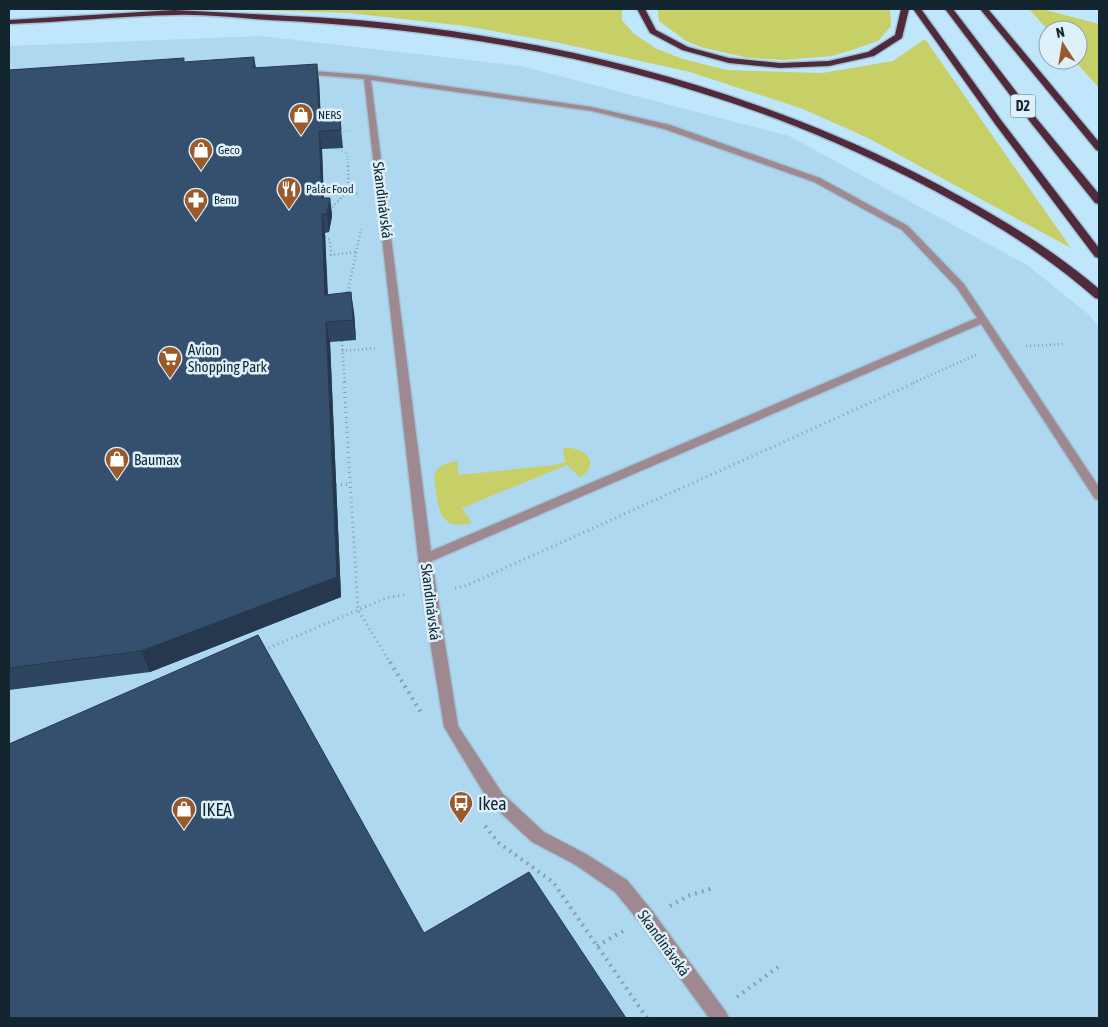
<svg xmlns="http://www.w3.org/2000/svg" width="1108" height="1027" viewBox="0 0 1108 1027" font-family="'Asap Condensed',sans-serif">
<rect width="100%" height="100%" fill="#c0e6fc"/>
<path fill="#add8f0" d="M261 36 521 66 789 136 1027 265 1088 314 1099 327V1018H9V46Z"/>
<path fill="#c7cf67" d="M268 9H622V20L634 34 657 49 683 59 726 70 822 73 893 61 925 39 1071 248 868 138 803 109 690 72 560 43 465 26 349 13 257 10Z
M658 9H890L891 26 878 41 852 50 832 56 784 60 749 58 704 48 686 41 659 21Z
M1029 9H1042L1099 24V88L1074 60H1078V30H1048Z
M563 448C583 446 603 463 580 477L567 465 462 508 472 523C436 532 439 505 434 478 436 465 446 463 457 461L459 475 554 465 565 462Z"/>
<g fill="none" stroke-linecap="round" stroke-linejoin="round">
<g stroke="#a1c3d7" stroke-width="3">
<path id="minor" d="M300 70 367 75 592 107 670 125 820 178 908 226 964 284 1099 487V500L1095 499 981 324 432 561 458 726 502 793 544 832 586 854 627 880 653 912 726 1012 729 1018H709L641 924 615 892 574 864 532 842 490 803 444 727 422 592 364 79 303 74 299 72ZM371 80 592 111 664 129 814 182 902 230 957 288 977 318 431 551Z"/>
</g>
<g stroke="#a1c3d7" stroke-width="3">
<path id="highway" d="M637 9H645L656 30 688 47 729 58 780 63 829 61 868 52 895 35 901 9H909L902 38 874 56 829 66 780 68 729 63 682 50 650 33Z
M913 9H921L1001 120 1099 248V258L1095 257 995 124Z
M945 9H953L1037 119 1099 194V204L1095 203 1031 123Z
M980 9H988L1099 142V151L1096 150Z
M174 10C200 11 227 13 253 14 301 17 348 18 396 24 575 44 750 90 912 171 977 204 1043 241 1099 289V299L1095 298C1038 248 973 210 906 176 707 75 490 30 268 20 237 18 206 14 176 15 120 16 64 22 9 24V20Z"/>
</g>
<path stroke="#82a1b3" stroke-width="2" stroke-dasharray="0.5 2.5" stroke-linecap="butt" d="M340 133 353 130
M333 148 347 153 348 167"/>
<path stroke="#82a1b3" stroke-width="2.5" stroke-dasharray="1 3" stroke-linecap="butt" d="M348 166 349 190 358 194
M329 210 349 190
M325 237 330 240 331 255 357 252
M347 296 361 229
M342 341 345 383
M1026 346 1064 344
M342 351 377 348
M913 383 978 354"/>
<path stroke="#82a1b3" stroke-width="3" stroke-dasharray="1 4" stroke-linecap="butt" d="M344 382 358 610 391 664
M336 485 350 484
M455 588 463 587 916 382
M264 650 386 598 404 595"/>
<path stroke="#82a1b3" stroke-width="4" stroke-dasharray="2 5" stroke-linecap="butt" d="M390 662 422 714
M485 826 499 843 553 882 647 1018
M670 906 688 896 713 888
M597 946 625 930
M737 997 778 967"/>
<use href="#minor" fill="#9e8991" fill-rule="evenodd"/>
<use href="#highway" fill="#502a3b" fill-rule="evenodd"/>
</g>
<path fill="#2e455f" d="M185 62 256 68 319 81 321 119 340 118 343 148 322 149 324 198H330L332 216 329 232 325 233 328 294 354 312 356 340 330 342 341 597 150 672 9 690V70Z"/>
<path fill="#25384e" d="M254 57 257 74 253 68Z
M317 64 319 81 321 131 319 120Z
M319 131 322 149 324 214 322 198Z
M330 198 332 216 329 232 327 214Z
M322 214 325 233 328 314 325 295Z
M351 292 354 312 356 340 353 320Z
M326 322 330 342 341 597 150 672 141 651Z"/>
<path fill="#35506f" stroke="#25384e" d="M254 57 253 68 317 64 319 120 340 118 341 130 319 131 322 198H330L327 214H322L325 295 351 292 353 320 326 322 337 577 141 651 9 668V70L184 58V62Z
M258 635 424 933 529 872 626 1018H9V744Z"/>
<defs>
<g id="shop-pin" transform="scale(1.25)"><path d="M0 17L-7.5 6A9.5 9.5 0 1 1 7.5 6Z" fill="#9b5828" stroke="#def1fb"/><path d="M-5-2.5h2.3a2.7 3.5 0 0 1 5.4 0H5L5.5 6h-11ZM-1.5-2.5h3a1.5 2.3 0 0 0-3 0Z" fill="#fff"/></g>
<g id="restaurant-pin" transform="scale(1.25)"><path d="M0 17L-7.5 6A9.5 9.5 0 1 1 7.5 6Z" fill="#9b5828" stroke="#def1fb"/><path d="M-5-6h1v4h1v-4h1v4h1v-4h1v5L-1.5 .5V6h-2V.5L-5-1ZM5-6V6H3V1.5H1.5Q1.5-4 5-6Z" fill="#fff"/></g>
<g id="pharmacy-pin" transform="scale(1.25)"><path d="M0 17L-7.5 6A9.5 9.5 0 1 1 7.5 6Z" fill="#9b5828" stroke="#def1fb"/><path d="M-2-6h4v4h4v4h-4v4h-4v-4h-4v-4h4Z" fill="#fff"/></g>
<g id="supermarket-pin" transform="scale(1.25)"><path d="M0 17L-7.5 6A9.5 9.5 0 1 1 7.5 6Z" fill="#9b5828" stroke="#def1fb"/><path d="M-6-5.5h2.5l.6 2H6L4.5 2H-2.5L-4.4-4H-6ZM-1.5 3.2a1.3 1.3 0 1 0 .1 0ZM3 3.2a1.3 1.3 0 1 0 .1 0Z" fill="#fff"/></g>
<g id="bus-pin" transform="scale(1.25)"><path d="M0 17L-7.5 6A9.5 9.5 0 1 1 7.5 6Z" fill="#9b5828" stroke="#def1fb"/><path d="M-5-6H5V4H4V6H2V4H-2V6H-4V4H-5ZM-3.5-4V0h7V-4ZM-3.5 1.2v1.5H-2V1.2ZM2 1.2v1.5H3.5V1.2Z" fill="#fff"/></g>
</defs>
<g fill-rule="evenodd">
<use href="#shop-pin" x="301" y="115"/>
<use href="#shop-pin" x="201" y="150"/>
<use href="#restaurant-pin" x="289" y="189"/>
<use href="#pharmacy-pin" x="196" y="200"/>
<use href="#supermarket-pin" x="170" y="358"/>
<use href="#shop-pin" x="117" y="459"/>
<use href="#bus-pin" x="461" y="803"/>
<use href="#shop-pin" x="184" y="809"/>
</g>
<g text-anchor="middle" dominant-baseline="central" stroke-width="5" stroke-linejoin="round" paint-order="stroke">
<g font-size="12" fill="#132630" stroke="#def1fb" text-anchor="start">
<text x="318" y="115">NERS</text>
<text x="218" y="150">Geco</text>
<text x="306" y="189">Palác Food</text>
<text x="214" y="200">Benu</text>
</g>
<rect fill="#def1fb" stroke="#50636d" stroke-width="1" x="1010.5" y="94.5" width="25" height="23" rx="4"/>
<g font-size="14" font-weight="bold" fill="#132630">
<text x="1023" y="106">D2</text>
</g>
<g font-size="15" fill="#132630" stroke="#def1fb">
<text transform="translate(383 200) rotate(83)">Skandinávská</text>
<text transform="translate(431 602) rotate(83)">Skandinávská</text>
<text transform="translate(664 943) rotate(54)">Skandinávská</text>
</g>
<g font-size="15" fill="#132630" stroke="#def1fb" text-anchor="start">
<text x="188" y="349">Avion<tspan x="188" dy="17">Shopping Park</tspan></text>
<text x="134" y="459">Baumax</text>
</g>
<g font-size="18" fill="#132630" stroke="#def1fb" text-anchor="start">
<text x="478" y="803">Ikea</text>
<text x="202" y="809">IKEA</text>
</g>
</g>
<rect width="1108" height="1027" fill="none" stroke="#132630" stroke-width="20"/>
<g transform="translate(1063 45) rotate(348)"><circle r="24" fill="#def1fb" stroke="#8da0aa"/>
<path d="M0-4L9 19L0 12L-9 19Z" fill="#9b5828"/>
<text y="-8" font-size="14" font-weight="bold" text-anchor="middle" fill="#132630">N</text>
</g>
</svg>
